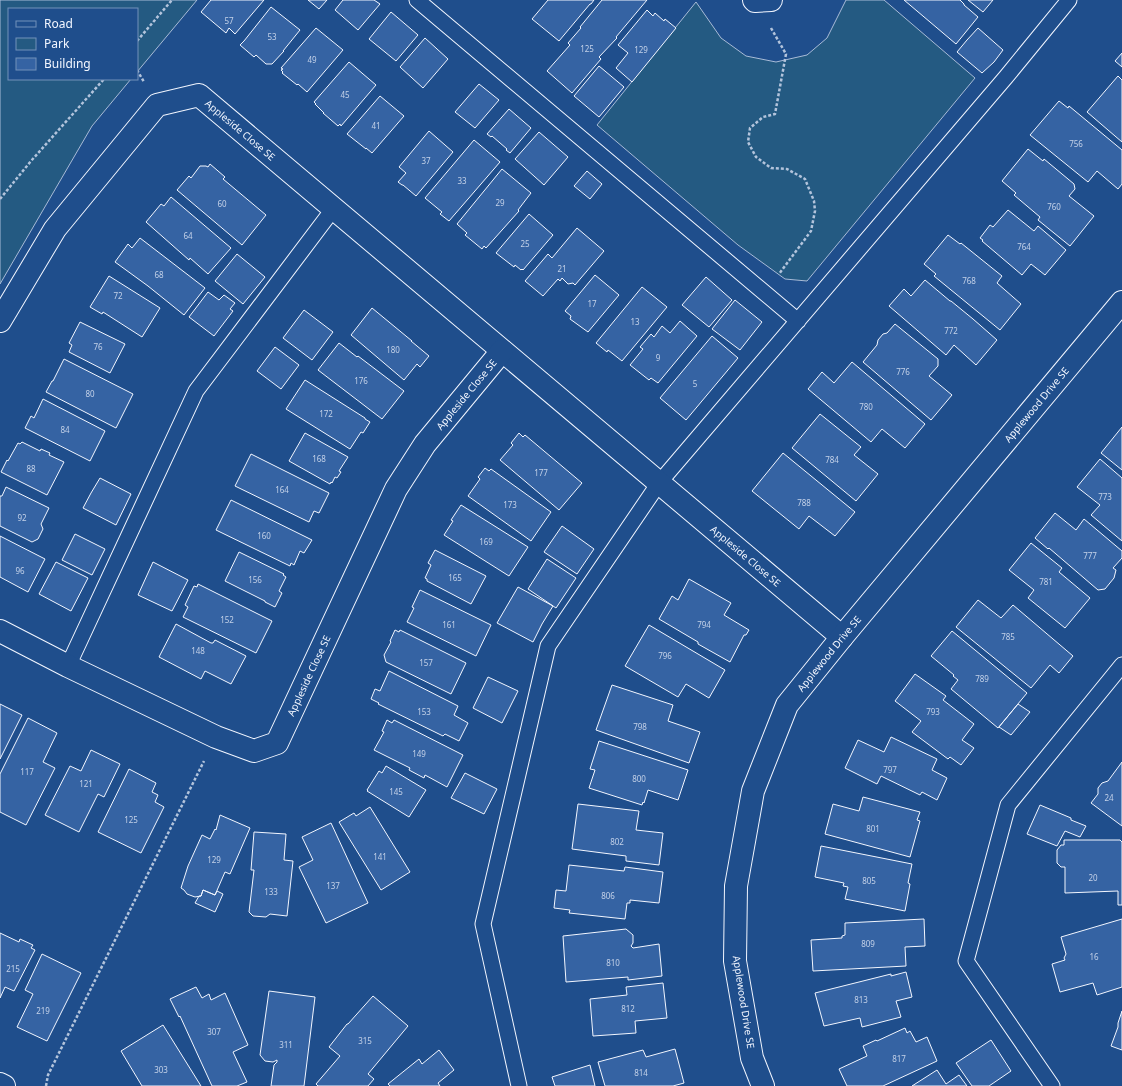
<svg xmlns="http://www.w3.org/2000/svg" width="1122" height="1086" viewBox="0 0 1122 1086" font-family="'Noto Sans',sans-serif">
<rect width="100%" height="100%" fill="#1f4e8c"/>
<path fill="#245a82" stroke="#a8bbd7" d="M0 0H197L137 72V9H9V79H131L92 126 0 284Z
M846 0H884L975 78 807 281 785 279 738 245 597 125 696 2 721 38 746 56 776 62 807 55 827 38Z"/>
<path fill="#3563a3" stroke="#f2f6ff" d="M211 0H264L235 34 229 28 226 33 201 12Z
M308 0H327L319 9Z
M343 0H374L380 4 358 30 335 10Z
M548 0H594L591 4H590L559 41 532 19Z
M602 0H647L616 37 617 38 599 57 601 59 572 93 547 71 570 45 568 43 581 28 580 27Z
M904 0H960L964 4V5L978 17 956 44Z
M968 0H993L983 12Z
M271 7 300 30 283 51H284L272 64H266L256 55 254 57 240 45 244 41Z
M647 10 653 16 655 13 664 21 665 19 676 28 632 82 616 68 628 53 618 45Z
M391 12 418 35 396 61 369 39Z
M316 28 343 50 307 92 298 84 297 85 282 73 283 72 281 70 283 69 281 68Z
M978 28 1003 50 994 62 982 73 957 52 967 40Z
M425 38 448 59 423 88 400 67Z
M1122 53V67L1115 61Z
M349 62 376 85 341 126 340 124 338 126 323 113H324L315 104H316L314 102Z
M599 66 624 87 599 117 574 96Z
M1118 76 1122 80V142L1087 112Z
M479 84 499 100 475 128 455 112Z
M380 96 404 116 372 153 366 148V149L347 134Z
M1059 101 1068 108 1069 106 1122 150V184L1118 189 1097 171 1088 182 1030 135Z
M509 109 531 128 510 153 506 150 507 149 492 136 491 137 487 134Z
M429 131 453 152 416 196 403 185H402L398 182 406 173 399 167Z
M539 132 568 157 544 185 515 159Z
M474 140 500 162 449 221 440 214 442 212 425 198Z
M1028 149 1043 161 1044 159 1074 184 1075 189 1069 196 1094 216 1070 246 1038 220 1040 217 1014 195 1016 193 1002 181Z
M210 164 225 177 223 179 266 215 242 245 177 190 189 176 191 178 200 166H206L208 167Z
M502 169 531 193 518 210 519 211 486 248 484 246 482 249 465 235 467 233 457 224Z
M587 171 602 184 590 199 574 186Z
M171 197 231 248 208 274 190 258 189 260 146 222 161 204 164 206Z
M1008 210 1034 231 1038 226 1066 250 1045 275 1031 264 1022 275 982 241 983 240 980 238 990 225 993 227Z
M529 214 553 235 523 270 522 269 521 270 515 265 514 267 496 253Z
M577 228 604 251 575 285 573 283 568 284 562 278 560 281 558 279 543 296 525 281 548 254 552 258Z
M948 235 960 244 961 243 1002 276 997 283 1021 304 1000 330 934 276 936 274 924 264Z
M140 238 205 288 184 315 148 286 115 262 128 244 132 248Z
M237 254 265 277 243 304 215 281Z
M595 275 619 295 588 332 570 319 571 316 565 311Z
M109 276 160 308 142 337 103 312 102 314 90 307Z
M706 277 732 300 709 327 682 305Z
M925 280 950 301H951L973 319 997 340 976 365 954 345 946 355 889 306 904 289 911 296Z
M642 287 667 307 622 361 608 350 607 352 596 343Z
M208 292 219 300 224 295 235 303 230 309 233 311 214 336 189 317Z
M735 300 762 322 740 350 712 329Z
M372 308 412 341H411L429 356 420 367 417 364 404 380 351 335Z
M304 310 333 332 312 360 283 338Z
M680 321 697 336 658 383 651 378 649 380 630 365 643 349 640 347 651 334 654 337 662 326 670 333Z
M80 322 125 344 110 373 69 352 72 345 69 343Z
M895 324 938 359V366L929 376 952 395 931 420 863 362 877 345 878 340 883 334 887 333Z
M712 336 738 358 686 420 660 398Z
M339 343 357 357 358 356 404 391 382 419 318 370Z
M275 347 299 365 281 389 257 371Z
M64 359 133 394 116 428 46 392 52 381H53Z
M852 362 925 424 905 448 882 429 871 442 808 389 822 372 834 383Z
M305 380 365 418V419L370 422 363 433 361 432 350 449 286 409Z
M43 399 105 431 90 461 25 428 31 416 34 418Z
M820 414 861 447 854 455 878 474 856 501 792 448Z
M1122 427V470L1101 453Z
M305 433 348 457 339 471 341 472 337 478 335 477 332 483 331 482 330 484 289 461Z
M519 433 523 437 525 435 582 483 559 510 500 460 513 445 511 443Z
M22 442 40 451 41 449 50 453 49 455 64 462 47 495 1 472 7 460 8 461 18 443 20 444Z
M783 453 855 512 835 536 809 516 799 529 752 491Z
M251 454 329 493 319 513 314 511 309 522 235 486Z
M1100 459 1122 478V541L1091 515 1100 505 1077 487Z
M485 468 489 471 491 469 551 512 531 541 468 496 480 479 478 477Z
M100 478 131 494 116 525 83 508 91 493Z
M6 487 49 508 41 524 43 529 38 539 32 542 0 526V496H2Z
M231 500 312 540 304 553 300 551 294 565 291 563 290 566 216 530Z
M461 505 528 547 509 576 444 535 453 521 451 520Z
M1055 513 1076 530 1084 519 1122 551V558L1113 568 1116 570 1114 578 1105 589 1098 590 1049 548 1048 549 1035 538Z
M562 526 594 549 577 574 544 552Z
M75 534 105 549 92 575 62 560Z
M0 536 45 559 28 592 0 577Z
M1031 543 1062 568 1059 572 1090 598 1065 628 1028 598 1034 590 1009 570Z
M435 550 486 576 471 604 427 581V579L425 578 431 565 428 563Z
M239 552 284 574 283 575 286 577 279 591 282 593 275 607 265 602V601L225 581Z
M547 559 576 578 556 608 528 589Z
M56 562 88 578 71 611 39 594Z
M153 562 188 580 172 611 138 595Z
M689 579 731 603 724 615 749 630 746 635H744L730 662 698 644V642L659 619 672 596 678 600Z
M198 584 272 621 256 653 183 617 188 607 185 605 194 586 197 587Z
M518 587 553 606 542 624 533 642 497 623Z
M420 590 491 625 476 656 407 622 414 608 412 607Z
M978 600 1001 618 1013 605 1073 656 1059 673 1050 665 1031 688 956 627Z
M176 624 211 643H213L215 640 246 656 231 684 205 671 201 679 159 657Z
M649 625 725 670 709 698 686 684 678 697 625 666Z
M395 630 399 632 400 630 466 663 451 694 386 662 384 655 391 642 390 641Z
M952 631 1027 693 998 728 951 689 958 680 953 676 954 675 931 656Z
M389 671 458 706 454 715 468 723 459 741 445 734 443 736 378 704 379 703 371 699 375 689 380 691Z
M915 674 946 696 943 700 974 724 962 740 974 748 961 765 950 757 948 759 912 732 921 721 895 701Z
M488 677 518 691 502 723 473 708Z
M612 685 673 705 668 721 700 732 689 763 596 730Z
M0 704 22 715 0 759Z
M1018 704 1030 712 1011 735 999 727Z
M28 718 57 733 43 762 55 768 26 825 0 812V774Z
M387 720 392 723 394 720 463 755 447 787 425 775 424 778 409 770 410 768 374 750 384 732 382 731Z
M891 737 937 759 932 770 947 778 937 800 922 792 920 795 881 776 877 784 845 768 858 740 884 752Z
M599 741 688 770 678 800 648 790 644 803 643 802 642 805 589 788 595 770 590 769Z
M91 750 120 764 104 797 98 794 79 832 45 815 70 766 81 771Z
M1122 762V826L1091 803 1098 794V788L1102 783 1108 781Z
M386 766 426 790 409 817 367 791 368 790H367L379 771 382 773Z
M129 769 156 783 152 792 158 795 155 802 164 807 141 853 98 832Z
M465 773 497 789 484 814 451 798Z
M863 797 920 812 917 820 920 821 910 857 825 834 833 804 859 811Z
M578 804 639 811 636 830 663 833 659 865 626 861V856L572 849Z
M1040 805 1071 818V820L1086 826 1080 837 1065 831 1057 846 1027 834Z
M370 807 410 872 381 890 339 822 354 813 356 816Z
M220 815 250 828 230 874 225 872 215 895 203 890 201 896 195 897 187 894 184 890 181 888 188 866 202 835 210 839 215 829 216 830Z
M331 823 368 903 326 923 299 867 313 860 302 837Z
M254 832 286 834 284 860 293 861 287 916 270 914 266 917 253 916 249 912 254 870H251Z
M1064 840H1120L1122 842V905H1118V891L1065 893V867H1061L1057 863V850L1061 845H1064Z
M821 846 912 864 908 883 910 884 905 911 845 899 848 887 843 886 844 883 815 877Z
M569 865 624 871 625 867 663 872 659 903 630 900V903H627L625 919 569 913 570 910 554 908 556 890 566 891Z
M203 890 215 895 217 891 223 894 215 912 195 903 199 896H201Z
M924 919 925 946 905 947 906 966 813 971 811 940 842 938V936L845 935V923Z
M1122 919V987L1097 995 1093 983 1060 992 1052 964 1065 960 1064 958 1066 954 1061 937Z
M626 929 633 935V943L631 946 633 948 659 944 662 976 628 980V977L566 982 563 936Z
M0 933 19 942 20 939 33 945 31 948 35 950 14 991 5 987 0 998Z
M42 954 81 973 47 1041 17 1027 33 994 25 990Z
M906 972 912 997 896 1001 901 1017 862 1027 860 1018 824 1026 815 993 891 974V976Z
M663 983 667 1018 635 1021 636 1033 593 1036 590 999 627 995 626 987Z
M196 987 202 998 209 994 211 1000 225 993 248 1045 233 1052 247 1082 237 1086H212L180 1016 179 1017 170 999Z
M269 991 315 997 304 1086H271L274 1065 277 1062V1060L273 1062 265 1061 260 1055Z
M373 996 408 1026 368 1074 374 1079 368 1086H318L316 1084 340 1056 329 1047 347 1024H348Z
M1122 1011V1050L1111 1046 1118 1027V1023Z
M163 1025 201 1086H142L121 1051Z
M905 1028 907 1033 910 1031 916 1042 927 1037 937 1061 883 1086H847L839 1069 867 1056 863 1046 876 1040 877 1041Z
M991 1040 1011 1071 989 1086H972L956 1063Z
M675 1049 684 1083 673 1086H605L598 1062 643 1050 646 1057Z
M439 1050 454 1070 438 1083 440 1086H390L388 1084 419 1059 422 1064Z
M590 1065 595 1086H555L552 1077Z
M937 1070 946 1084 959 1075 967 1086H912Z"/>
<g fill="none" stroke-linecap="round" stroke-linejoin="round">
<g stroke="#f2f6ff" stroke-width="17">
<path id="lane" d="M417 0 798 321
M68 666 196 391 334 208
M519 1086 483 924 548 646 659 483 1006 77 1069 0
M1052 1086 966 961 1008 805 1122 665"/>
</g>
<g stroke="#f2f6ff" stroke-width="24">
<g id="street">
<path d="M754 0 755 1 771 0"/>
<path id="s1" d="M0 321 55 229 157 105 199 95 842 637"/>
<path id="s2" d="M0 631 68 666 216 737 254 751 277 743 396 489 425 444 502 351"/>
<path d="M0 1084 4 1086"/>
</g>
</g>
<g stroke="#f2f6ff" stroke-width="24">
<g id="secondary">
<path id="s3" d="M763 1086 752 1058 735 961 736 886 753 791 787 705 842 637 1122 302"/>
</g>
</g>
<path stroke="#b3c4dc" stroke-width="2.5" stroke-dasharray="3 2" stroke-linecap="butt" d="M771 28 786 54 775 114 763 117 750 128 748 142 756 157 771 168 787 169 805 179 814 201 815 211 811 231 779 274
M137 41 172 0
M137 70 144 82
M0 199 31 161 104 79
M46 1086 48 1075 204 761"/>
<use href="#lane" stroke="#1f4e8c" stroke-width="15"/>
<use href="#street" stroke="#1f4e8c" stroke-width="22"/>
<use href="#secondary" stroke="#1f4e8c" stroke-width="22"/>
</g>
<g text-anchor="middle" dominant-baseline="central" stroke-width="3" stroke-linejoin="round" paint-order="stroke">
<g font-size="8" fill="#c3d1e8">
<text x="229" y="20">57</text>
<text x="272" y="36">53</text>
<text x="587" y="48">125</text>
<text x="641" y="49">129</text>
<text x="312" y="59">49</text>
<text x="345" y="94">45</text>
<text x="376" y="125">41</text>
<text x="1076" y="143">756</text>
<text x="426" y="160">37</text>
<text x="462" y="180">33</text>
<text x="500" y="202">29</text>
<text x="222" y="203">60</text>
<text x="1054" y="206">760</text>
<text x="188" y="235">64</text>
<text x="525" y="243">25</text>
<text x="1024" y="246">764</text>
<text x="562" y="268">21</text>
<text x="159" y="274">68</text>
<text x="969" y="280">768</text>
<text x="118" y="295">72</text>
<text x="592" y="303">17</text>
<text x="635" y="321">13</text>
<text x="951" y="330">772</text>
<text x="98" y="346">76</text>
<text x="393" y="349">180</text>
<text x="658" y="357">9</text>
<text x="903" y="371">776</text>
<text x="361" y="380">176</text>
<text x="695" y="383">5</text>
<text x="90" y="393">80</text>
<text x="866" y="406">780</text>
<text x="326" y="413">172</text>
<text x="65" y="429">84</text>
<text x="319" y="458">168</text>
<text x="832" y="459">784</text>
<text x="31" y="468">88</text>
<text x="541" y="472">177</text>
<text x="282" y="489">164</text>
<text x="1105" y="496">773</text>
<text x="804" y="502">788</text>
<text x="510" y="504">173</text>
<text x="22" y="517">92</text>
<text x="264" y="535">160</text>
<text x="486" y="541">169</text>
<text x="1090" y="555">777</text>
<text x="20" y="570">96</text>
<text x="455" y="577">165</text>
<text x="255" y="579">156</text>
<text x="1046" y="581">781</text>
<text x="227" y="619">152</text>
<text x="449" y="624">161</text>
<text x="704" y="624">794</text>
<text x="1008" y="636">785</text>
<text x="198" y="650">148</text>
<text x="665" y="655">796</text>
<text x="426" y="662">157</text>
<text x="982" y="678">789</text>
<text x="424" y="711">153</text>
<text x="933" y="711">793</text>
<text x="640" y="726">798</text>
<text x="419" y="753">149</text>
<text x="890" y="769">797</text>
<text x="27" y="771">117</text>
<text x="639" y="778">800</text>
<text x="86" y="783">121</text>
<text x="396" y="791">145</text>
<text x="1109" y="797">24</text>
<text x="131" y="819">125</text>
<text x="873" y="828">801</text>
<text x="617" y="841">802</text>
<text x="380" y="856">141</text>
<text x="214" y="859">129</text>
<text x="1093" y="877">20</text>
<text x="869" y="880">805</text>
<text x="333" y="885">137</text>
<text x="271" y="891">133</text>
<text x="608" y="895">806</text>
<text x="868" y="943">809</text>
<text x="1094" y="956">16</text>
<text x="613" y="962">810</text>
<text x="13" y="968">215</text>
<text x="861" y="999">813</text>
<text x="628" y="1008">812</text>
<text x="43" y="1010">219</text>
<text x="214" y="1031">307</text>
<text x="365" y="1040">315</text>
<text x="286" y="1044">311</text>
<text x="899" y="1058">817</text>
<text x="161" y="1069">303</text>
<text x="641" y="1072">814</text>
</g>
<g font-size="10" fill="#f2f6ff" stroke="#1f4e8c">
<text stroke="none"><textPath href="#s1" startOffset="365">Appleside Close SE</textPath></text>
<text stroke="none"><textPath href="#s2" startOffset="704">Appleside Close SE</textPath></text>
<text stroke="none"><textPath href="#s3" startOffset="783">Applewood Drive SE</textPath></text>
<text stroke="none"><textPath href="#s1" startOffset="1026">Appleside Close SE</textPath></text>
<text stroke="none"><textPath href="#s3" startOffset="459">Applewood Drive SE</textPath></text>
<text stroke="none"><textPath href="#s2" startOffset="380">Appleside Close SE</textPath></text>
<text transform="translate(744 1002) rotate(81)">Applewood Drive SE</text>
</g>
</g>
<rect x="8" y="8" width="130" height="72" fill="#1f4e8c" stroke="#7391ba"/>
<rect x="16" y="21" width="20" height="6" fill="#1f4e8c" stroke="#7391ba"/>
<text x="44" y="28" font-size="12" fill="#f2f6ff">Road</text>
<rect x="16" y="38" width="20" height="12" fill="#245a82" stroke="#7391ba"/>
<text x="44" y="48" font-size="12" fill="#f2f6ff">Park</text>
<rect x="16" y="58" width="20" height="12" fill="#3563a3" stroke="#7391ba"/>
<text x="44" y="68" font-size="12" fill="#f2f6ff">Building</text>
</svg>
